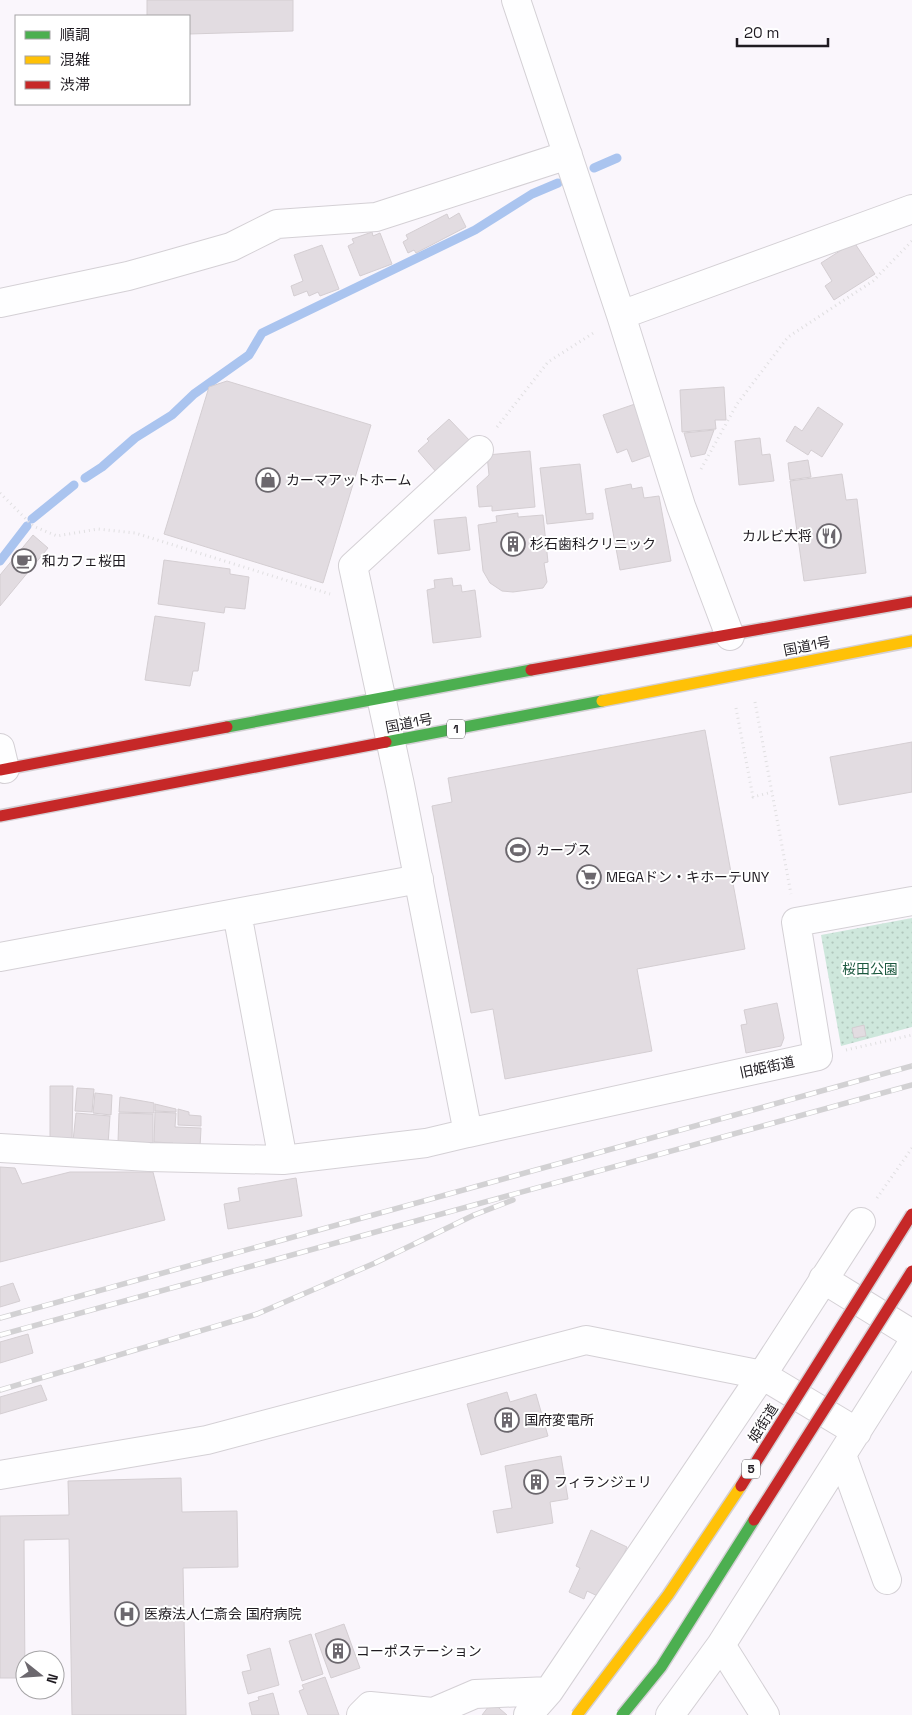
<svg xmlns="http://www.w3.org/2000/svg" width="912" height="1715" viewBox="0 0 912 1715" font-family="'Space Grotesk','Noto Sans JP',sans-serif">
<defs>
<pattern id="green-dots" width="8" height="8" patternUnits="userSpaceOnUse" patternTransform="scale(1.25)"><rect width="8" height="8" fill="#cee7dc"/><path d="M2 2h.1M6 6h.1" fill="none" stroke="#b0c6bc" stroke-width="1.8" stroke-linecap="round"/></pattern>
</defs>
<rect width="100%" height="100%" fill="#faf6fc"/>
<path fill="url(#green-dots)" d="M912 918V1027L841 1046 821 935Z"/>
<g fill="none" stroke-linecap="round" stroke-linejoin="round">
<path stroke="#aac4ef" stroke-width="9" d="M594 168 617 158
M85 478 102 467 135 438 172 415 194 394 249 355 262 333 475 230 532 194 558 183
M32 519 74 485
M0 561 27 526"/>
</g>
<path fill="#e2dce1" stroke="#d4ced2" d="M147 0H293V31L189 34V16H147Z
M459 213 466 227 416 253 414 250 408 253 403 242 408 239 406 235 447 214 449 219Z
M372 232 373 236 380 233 392 264 360 276 348 246 354 243 352 239Z
M854 242 875 274 834 300 825 286 832 281 821 263Z
M322 245 339 289 320 296 318 292 309 296 307 291 294 296 291 286 303 281 294 255Z
M227 381 371 425 323 583 164 534 209 387Z
M724 387 726 420H715L716 429 682 432 680 390Z
M635 404 652 455 632 462 627 449 617 453 603 415Z
M818 407 843 424 822 457 811 450 808 455 786 441 795 426 802 431Z
M449 419 471 442 437 473 418 451 429 441 427 439Z
M714 430 705 454 691 457 684 433Z
M760 438 762 455 770 454 774 481 739 485 735 441Z
M530 451 535 507 492 511V506L479 507 477 486 489 475 487 455Z
M808 460 811 477 790 480 788 463Z
M580 464 586 514 593 513V519L547 524 540 468Z
M842 474 846 500 857 499 866 573 804 581 790 481Z
M631 484 632 489 642 487 644 498 659 496 671 561 620 570 605 489Z
M518 513V517L543 515 548 562 544 563 547 582 543 588 513 592 502 591 490 583 483 571 478 525 497 522 496 516Z
M466 517 470 550 438 554 434 520Z
M33 535 48 548 0 606V575Z
M164 560 230 569V574L249 577 245 609 225 607 224 613 158 604Z
M452 578 453 586 461 585 462 592 475 590 481 637 433 643 427 590 435 588 434 580Z
M155 616 205 623 198 671H193L190 686 145 680Z
M705 730 745 949 637 969 652 1051 505 1079 493 1009 471 1013 432 806 452 802 448 778Z
M912 742V792L839 805 830 757Z
M777 1003 784 1038 781 1046 746 1053 741 1025 747 1024 744 1010Z
M864 1025 866 1036 854 1038 852 1028Z
M50 1086H73L72 1140H50Z
M77 1088 94 1089 92 1112 75 1111Z
M95 1093 112 1095 111 1115 93 1113Z
M120 1097 154 1103V1113L119 1112Z
M155 1104 176 1109V1112L155 1111Z
M178 1109 189 1112V1115L201 1116V1126L178 1125Z
M155 1112 176 1113 175 1127 201 1128 200 1148 172 1147 173 1143 154 1142Z
M76 1113 110 1116 108 1144 73 1141Z
M119 1113 153 1114V1143L118 1142Z
M0 1167 15 1168 22 1184 70 1172H153L165 1220 0 1262Z
M296 1178 302 1216 228 1229 224 1204 240 1201 238 1188Z
M13 1283 20 1301 0 1307V1287Z
M28 1334 33 1353 0 1363V1342Z
M41 1385 47 1400 0 1414V1397Z
M507 1392 510 1402 536 1394 548 1436 481 1455 467 1404Z
M561 1456 568 1499 550 1502 553 1523 497 1533 493 1511 512 1508 505 1466Z
M181 1478 182 1512 237 1511 238 1567 183 1568 186 1715H72L69 1539 24 1540 25 1678H0V1516L69 1515 68 1481Z
M591 1530 627 1547 604 1599 587 1591 584 1599 569 1592 580 1568 576 1566Z
M344 1624 360 1668 331 1678 315 1634Z
M311 1634 323 1674 302 1681 289 1641Z
M270 1648 279 1685 248 1694 242 1672 251 1670 247 1655Z
M325 1677 339 1715H308L299 1691 304 1689 302 1685Z
M273 1693 279 1715H252L249 1703 259 1700 258 1697Z
M492 1702 507 1715H482Z"/>
<g fill="none" stroke-linecap="round" stroke-linejoin="round">
<g stroke="#d4d0d5" stroke-width="30">
<path id="street" d="M516 0 621 315 681 506 730 636
M0 303 128 276 164 266 231 247 277 224 376 217 568 155
M621 315 912 209
M0 748 5 769
M237 913 283 1160
M0 957 419 879
M468 1133 818 1056 796 922 912 901
M0 1148 149 1157 283 1160 426 1143 468 1133 400 785 353 566 479 450
M823 1279 912 1334
M842 1455 887 1580
M0 1475 207 1440 586 1340 762 1375 857 1432
M721 1645 765 1715
M361 1715 370 1706 433 1712 475 1694 549 1691
M528 1715 549 1691 762 1375 861 1222
M670 1715 721 1645 912 1344"/>
</g>
<g stroke="#d4d0d5" stroke-width="14">
<path id="fast" d="M227 727 531 670
M386 742 602 701"/>
</g>
<g stroke="#d4d0d5" stroke-width="14">
<path id="slow" d="M602 701 912 641"/>
</g>
<g stroke="#d4d0d5" stroke-width="14">
<path id="jam" d="M531 670 912 602
M0 770 227 727
M0 816 386 742"/>
</g>
<path stroke="#e0dfe1" stroke-width="3" stroke-dasharray="1 4" stroke-linecap="butt" d="M497 427 548 362 595 332
M701 469 737 404 788 337 873 281 912 241
M0 493 33 526 57 536 98 529 135 533 330 594
M755 702 791 894
M736 708 753 797 772 792
M846 1050 912 1035
M877 1198 912 1148"/>
<use href="#street" stroke="#fefeff" stroke-width="28"/>
<use href="#fast" stroke="#4caf50" stroke-width="11"/>
<use href="#slow" stroke="#ffc107" stroke-width="11"/>
<use href="#jam" stroke="#c62828" stroke-width="11"/>
<g stroke="#d2d1d3" stroke-width="5.5">
<path id="rail" d="M0 1318 912 1066
M0 1335 912 1085
M0 1390 257 1314 375 1263 474 1215 513 1200"/>
</g>
<use href="#rail" stroke="#fff" stroke-width="4" stroke-dasharray="11" stroke-linecap="butt"/>
<g stroke="#d4d0d5" stroke-width="14" stroke-linecap="butt">
<path id="fast-bridge" d="M622 1715 661 1667 754 1520"/>
</g>
<g stroke="#d4d0d5" stroke-width="14" stroke-linecap="butt">
<path id="slow-bridge" d="M577 1715 668 1595 741 1486"/>
</g>
<g stroke="#d4d0d5" stroke-width="14" stroke-linecap="butt">
<path id="jam-bridge" d="M741 1486 912 1214
M754 1520 912 1271"/>
</g>
<use href="#fast-bridge" stroke="#4caf50" stroke-width="11"/>
<use href="#slow-bridge" stroke="#ffc107" stroke-width="11"/>
<use href="#jam-bridge" stroke="#c62828" stroke-width="11"/>
</g>
<defs>
<g id="shop-ring" transform="scale(1.25)"><circle r="9.5" fill="#fff" stroke="#6c686e" stroke-width="1.5"/><path d="M-5-2.5h2.3a2.7 3.5 0 0 1 5.4 0H5L5.5 6h-11ZM-1.5-2.5h3a1.5 2.3 0 0 0-3 0Z" fill="#6c686e"/></g>
<g id="restaurant-ring" transform="scale(1.25)"><circle r="9.5" fill="#fff" stroke="#6c686e" stroke-width="1.5"/><path d="M-5-6h1v4h1v-4h1v4h1v-4h1v5L-1.5 .5V6h-2V.5L-5-1ZM5-6V6H3V1.5H1.5Q1.5-4 5-6Z" fill="#6c686e"/></g>
<g id="building-ring" transform="scale(1.25)"><circle r="9.5" fill="#fff" stroke="#6c686e" stroke-width="1.5"/><path d="M-4-6H4V6H1V3H-1V6H-4ZM-2.5-4.3h1.7v1.8h-1.7ZM.8-4.3h1.7v1.8H.8ZM-2.5-1h1.7V.8h-1.7ZM.8-1h1.7V.8H.8Z" fill="#6c686e"/></g>
<g id="cafe-ring" transform="scale(1.25)"><circle r="9.5" fill="#fff" stroke="#6c686e" stroke-width="1.5"/><path d="M-5.5-4.5H6V0H3Q3 3.5 0 3.5H-2.5Q-5.5 3.5-5.5 0ZM3-3.2v2h1.7v-2ZM-6 4.5H4V6H-6Z" fill="#6c686e"/></g>
<g id="stadium-ring" transform="scale(1.25)"><circle r="9.5" fill="#fff" stroke="#6c686e" stroke-width="1.5"/><path d="M0-5a6.5 5 0 1 0 0 10a6.5 5 0 1 0 0-10ZM-3.5-1.8h7v3.6h-7Z" fill="#6c686e"/></g>
<g id="supermarket-ring" transform="scale(1.25)"><circle r="9.5" fill="#fff" stroke="#6c686e" stroke-width="1.5"/><path d="M-6-5.5h2.5l.6 2H6L4.5 2H-2.5L-4.4-4H-6ZM-1.5 3.2a1.3 1.3 0 1 0 .1 0ZM3 3.2a1.3 1.3 0 1 0 .1 0Z" fill="#6c686e"/></g>
<g id="hospital-ring" transform="scale(1.25)"><circle r="9.5" fill="#fff" stroke="#6c686e" stroke-width="1.5"/><path d="M-5-5h3v3.5h4V-5h3V5h-3V1.5h-4V5h-3Z" fill="#6c686e"/></g>
</defs>
<g fill-rule="evenodd">
<use href="#shop-ring" x="268" y="480"/>
<use href="#restaurant-ring" x="829" y="536"/>
<use href="#building-ring" x="513" y="544"/>
<use href="#cafe-ring" x="24" y="561"/>
<use href="#stadium-ring" x="518" y="850"/>
<use href="#supermarket-ring" x="589" y="877"/>
<use href="#building-ring" x="507" y="1420"/>
<use href="#building-ring" x="536" y="1482"/>
<use href="#hospital-ring" x="127" y="1614"/>
<use href="#building-ring" x="338" y="1651"/>
</g>
<g text-anchor="middle" dominant-baseline="central" stroke-width="4" stroke-linejoin="round" paint-order="stroke">
<g fill="#fff" stroke="#625f64" stroke-width="1">
<rect x="447" y="719.5" width="18" height="19" rx="4"/>
<rect x="742" y="1459.5" width="18" height="19" rx="4"/>
</g>
<g font-size="12" font-weight="bold" fill="#1f1b21">
<text x="456" y="729">1</text>
<text x="751" y="1469">5</text>
</g>
<g font-size="14" fill="#1f1b21" stroke="#fff" text-anchor="start">
<text x="286" y="480">カーマアットホーム</text>
<text x="812" y="536" text-anchor="end">カルビ大将</text>
<text x="530" y="544">杉石歯科クリニック</text>
<text x="42" y="561">和カフェ桜田</text>
<text x="536" y="850">カーブス</text>
<text x="606" y="877">MEGAドン・キホーテUNY</text>
<text x="524" y="1420">国府変電所</text>
<text x="554" y="1482">フィランジェリ</text>
<text x="144" y="1614">医療法人仁斎会 国府病院</text>
<text x="356" y="1651">コーポステーション</text>
</g>
<g font-size="14" fill="#1f1b21" stroke="#fff">
<text transform="translate(807 646) rotate(-11)">国道1号</text>
<text transform="translate(409 723) rotate(-11)">国道1号</text>
<text transform="translate(767 1067) rotate(-12)">旧姫街道</text>
<text transform="translate(763 1423) rotate(-58)">姫街道</text>
</g>
<g font-size="14" fill="#1c583f" stroke="#fff">
<text x="870" y="969">桜田公園</text>
</g>
</g>
<rect x="15" y="15" width="175" height="90" fill="#ffffff" stroke="#a5a4a6"/>
<rect x="25" y="31" width="25" height="8" fill="#4caf50" stroke="#a5a4a6"/>
<text x="60" y="40" font-size="15" fill="#1f1b21">順調</text>
<rect x="25" y="56" width="25" height="8" fill="#ffc107" stroke="#a5a4a6"/>
<text x="60" y="65" font-size="15" fill="#1f1b21">混雑</text>
<rect x="25" y="81" width="25" height="8" fill="#c62828" stroke="#a5a4a6"/>
<text x="60" y="90" font-size="15" fill="#1f1b21">渋滞</text>
<g transform="translate(40 1675) rotate(107)"><circle r="24" fill="#ffffff" stroke="#a5a4a6"/>
<path d="M0-4L9 19L0 12L-9 19Z" fill="#6c686e"/>
<text y="-8" font-size="14" font-weight="bold" text-anchor="middle" fill="#1f1b21">N</text>
</g>
<path d="M737 38v8h91v-8" fill="none" stroke="#1f1b21" stroke-width="2.5"/>
<text x="744" y="38" font-size="15" fill="#1f1b21" stroke="#ffffff" stroke-width="4" paint-order="stroke">20 m</text>
</svg>
